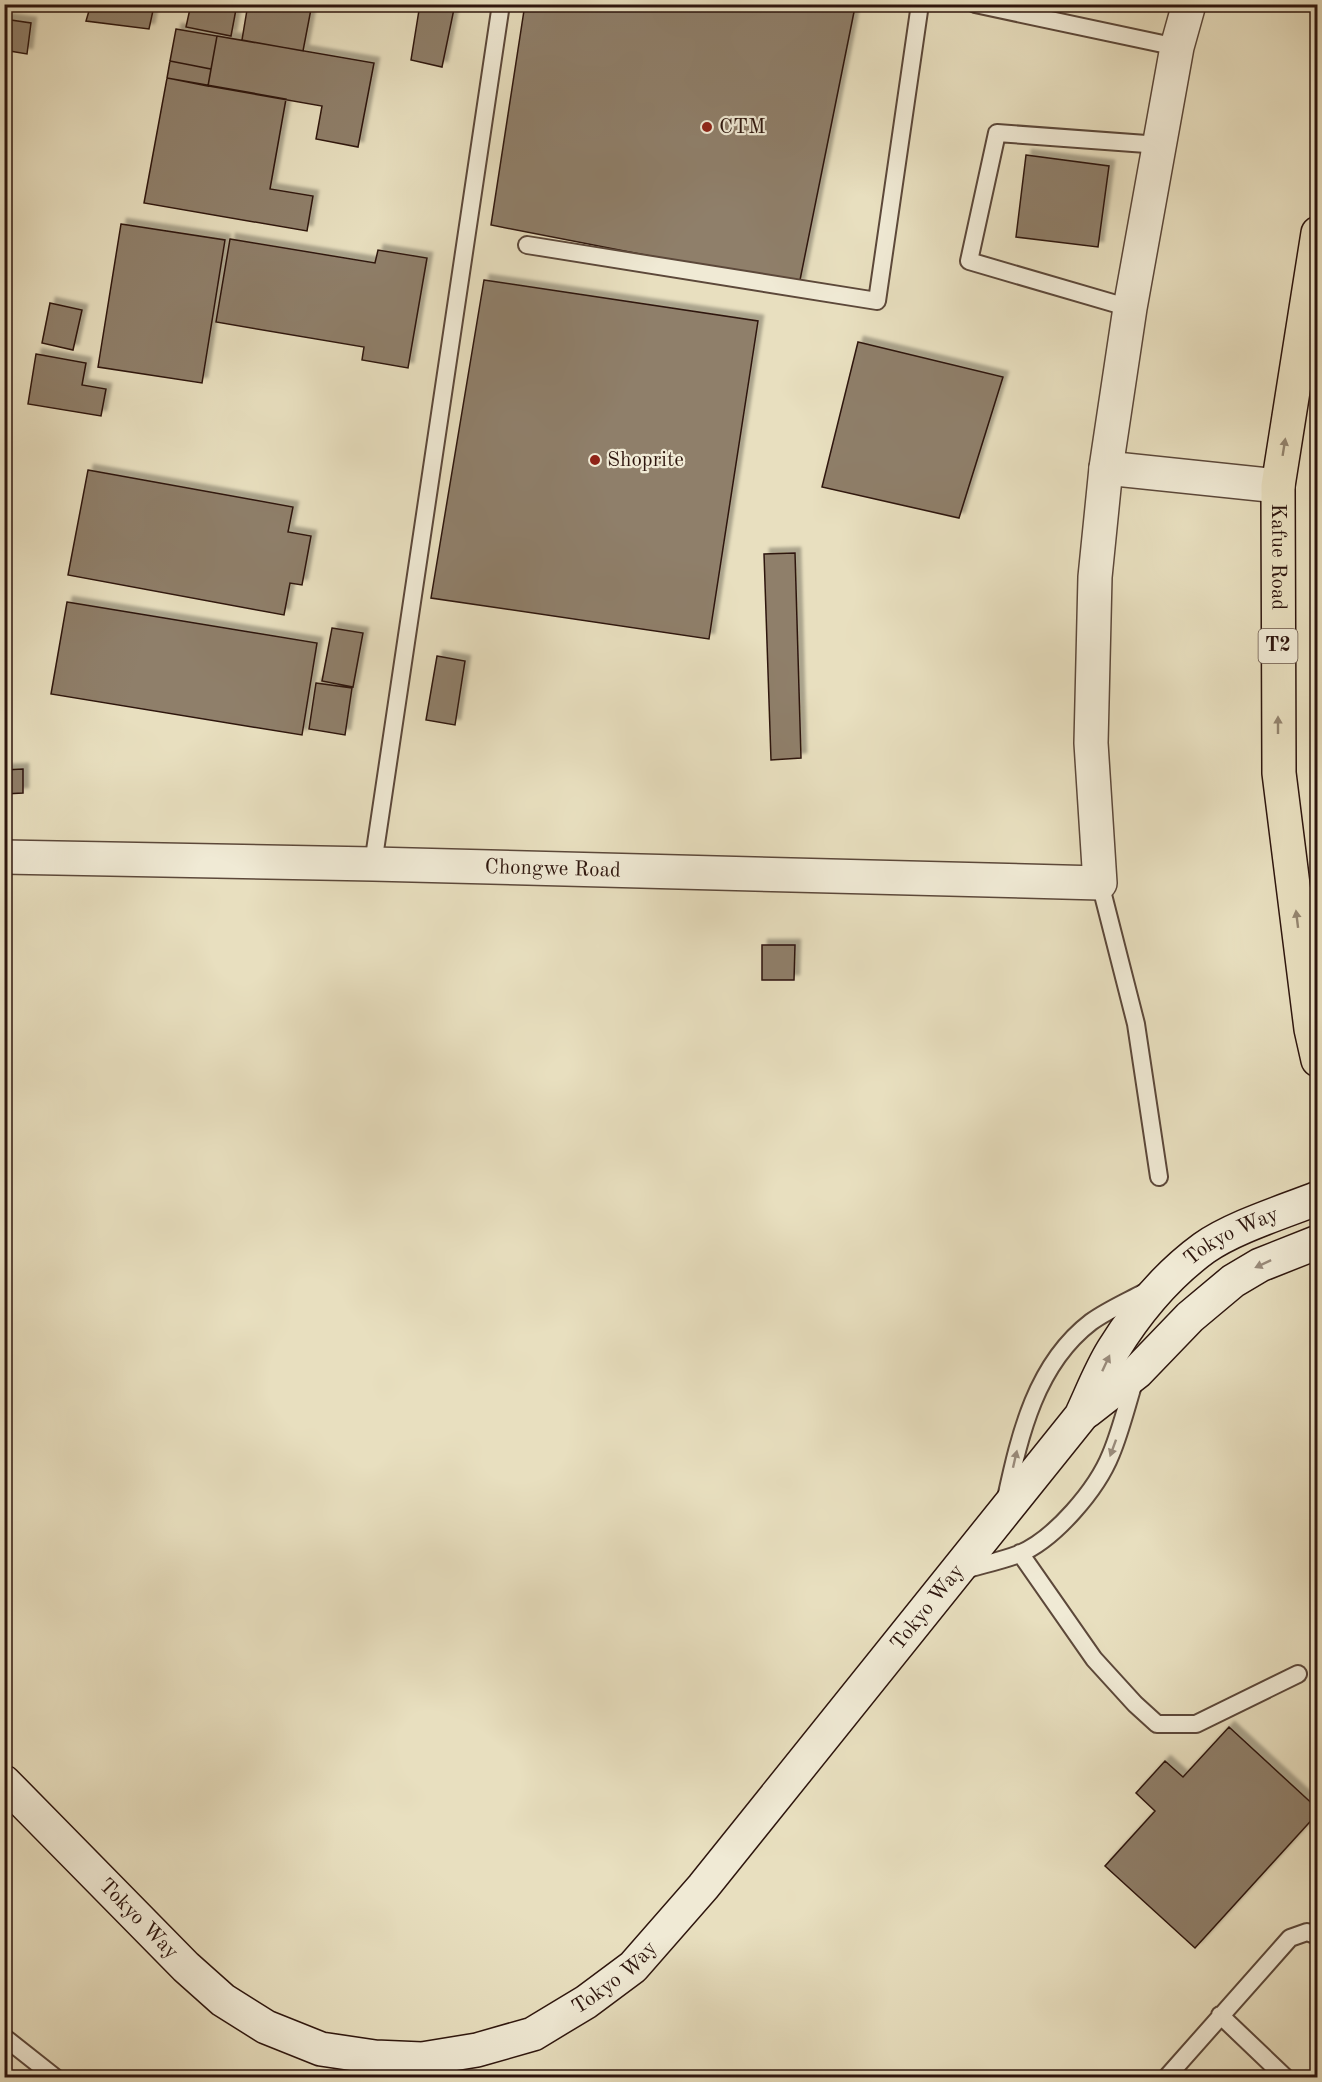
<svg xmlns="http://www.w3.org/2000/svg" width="1322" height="2082" viewBox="0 0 1322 2082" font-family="'Old Standard TT',serif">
<defs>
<filter id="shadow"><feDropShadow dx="5.5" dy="-5.5" stdDeviation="1.5" flood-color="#0004"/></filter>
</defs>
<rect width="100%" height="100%" fill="#e8dfbf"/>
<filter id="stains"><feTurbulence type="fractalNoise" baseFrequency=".00333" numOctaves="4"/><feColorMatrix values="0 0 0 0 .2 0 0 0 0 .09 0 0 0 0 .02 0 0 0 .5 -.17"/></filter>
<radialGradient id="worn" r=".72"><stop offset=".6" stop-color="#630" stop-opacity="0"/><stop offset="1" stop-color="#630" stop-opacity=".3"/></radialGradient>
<path fill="#8f7f6a" stroke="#2e160e" stroke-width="1.5" filter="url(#shadow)" d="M91 4 154 6 149 29 86 21Z
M191 4H237L231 36 186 27Z
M248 4H312L303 51 242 40Z
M420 4 454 9 442 67 411 60Z
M525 4H838L855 7 799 285 491 225Z
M4 19 31 23 27 54 4 50Z
M176 29 217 36 211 69 170 61Z
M217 36 374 63 358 147 316 139 322 106 208 86Z
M170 61 211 69 208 86 167 78Z
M167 78 286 99 270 189 313 196 307 231 144 203Z
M1026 155 1109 166 1098 247 1016 237Z
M121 224 225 240 202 383 98 367Z
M230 239 375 263 378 250 427 258 408 368 362 360 364 347 216 322Z
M484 280 758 321 709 639 431 598Z
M50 303 82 310 73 350 42 343Z
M858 342 1003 377 959 518 822 487Z
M36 354 86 363 82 385 106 389 101 416 28 404Z
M88 470 293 507 288 532 311 536 302 585 290 583 284 615 68 575Z
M795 553 801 758 771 760 764 554Z
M67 602 317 643 302 735 51 694Z
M332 628 363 633 353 687 322 681Z
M437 656 465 661 455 725 426 720Z
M316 683 352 688 345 735 309 729Z
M23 769V793L4 794V770Z
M762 945H795L794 980H762Z
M1229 1727 1318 1809V1813L1195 1948 1105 1866 1155 1811 1136 1793 1165 1761 1183 1777Z"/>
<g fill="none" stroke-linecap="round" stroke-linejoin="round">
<g stroke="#5c483a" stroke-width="20">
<path id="service" d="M975 4 1177 47
M527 245 877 301 920 4
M1130 308 969 261 997 133 1160 145
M373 864 501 4
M1100 883 1136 1024 1159 1177
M1006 1498C1020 1434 1036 1364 1091 1322 1106 1311 1126 1302 1143 1293
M1020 1553 1094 1659 1135 1704 1157 1724H1196L1298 1674
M961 1571C980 1565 1001 1561 1019 1554 1055 1539 1097 1489 1111 1454 1121 1430 1127 1404 1135 1379
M1220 2015 1286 2078
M4 2037 56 2078
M1166 2078 1290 1938 1307 1932 1318 1936"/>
</g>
<g stroke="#5c483a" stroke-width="36">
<path id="minor" d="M1106 468 1278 486"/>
</g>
<g stroke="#5c483a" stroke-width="36">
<g id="tertiary">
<path id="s1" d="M4 857 373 864 1100 883 1091 743 1095 577 1106 468 1130 308 1177 47 1189 4"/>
</g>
</g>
<g stroke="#2e160e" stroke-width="36">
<g id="secondary">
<path d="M1087 1411 1137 1372 1190 1317 1233 1281 1260 1265 1318 1242"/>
<path id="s2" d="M4 1782 186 1967 223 2000 266 2027 321 2049 375 2057 422 2059 477 2050 533 2034 586 2002 633 1967 703 1887 1081 1416C1091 1395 1100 1371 1113 1350 1137 1311 1167 1275 1204 1248 1234 1227 1283 1212 1318 1198"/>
</g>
</g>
<g stroke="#2e160e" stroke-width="36">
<g id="primary">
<path id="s3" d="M1318 233 1278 486 1279 773 1311 1029 1318 1060"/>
</g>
</g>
<use href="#service" stroke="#f0ead5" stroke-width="16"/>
<use href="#minor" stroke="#f0ead5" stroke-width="33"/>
<use href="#tertiary" stroke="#f0ead5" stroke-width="33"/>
<use href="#secondary" stroke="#f0ead5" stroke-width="33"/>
<use href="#primary" stroke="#e8dfbf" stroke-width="33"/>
</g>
<defs><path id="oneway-solid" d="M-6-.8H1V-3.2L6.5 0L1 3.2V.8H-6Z" transform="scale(1.5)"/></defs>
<g fill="#94856f">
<use href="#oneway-solid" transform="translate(1284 447) rotate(-81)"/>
<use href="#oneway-solid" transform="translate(1278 725) rotate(-90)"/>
<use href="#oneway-solid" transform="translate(1297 919) rotate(-97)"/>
</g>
<g fill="#998b7b">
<use href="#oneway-solid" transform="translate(1263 1264) rotate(155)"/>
<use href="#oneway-solid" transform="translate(1106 1363) rotate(-65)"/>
<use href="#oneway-solid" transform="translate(1113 1448) rotate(110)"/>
<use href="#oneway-solid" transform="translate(1015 1459) rotate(-77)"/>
</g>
<g fill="#8f2418" stroke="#f0ead5" stroke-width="2">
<circle cx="707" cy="127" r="6"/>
<circle cx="595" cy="460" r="6"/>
</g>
<g text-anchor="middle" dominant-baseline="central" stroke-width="4.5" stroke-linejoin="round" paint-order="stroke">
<rect fill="#f0ead5" stroke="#68564a" stroke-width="1.5" x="1258.5" y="629" width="39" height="34" rx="4.5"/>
<g font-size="20" font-weight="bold" fill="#2e160e">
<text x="1278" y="646">T2</text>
</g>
<g font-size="21" fill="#2e160e" stroke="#f0ead5" text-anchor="start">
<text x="719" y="127">CTM</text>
<text x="607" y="460">Shoprite</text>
</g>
<g font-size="21" fill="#2e160e" stroke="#f0ead5">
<text stroke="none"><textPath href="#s3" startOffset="327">Kafue Road</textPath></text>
<text stroke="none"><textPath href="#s1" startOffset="549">Chongwe Road</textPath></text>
<text stroke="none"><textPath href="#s2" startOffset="1706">Tokyo Way</textPath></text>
<text stroke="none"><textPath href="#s2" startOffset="1220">Tokyo Way</textPath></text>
<text stroke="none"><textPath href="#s2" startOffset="192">Tokyo Way</textPath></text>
<text stroke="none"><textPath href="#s2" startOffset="734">Tokyo Way</textPath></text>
</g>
</g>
<rect width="1322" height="2082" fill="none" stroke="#e8dfbf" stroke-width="24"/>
<rect x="6" y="6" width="1310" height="2070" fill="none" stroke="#2e160e" stroke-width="3"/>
<rect x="12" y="12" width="1298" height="2058" fill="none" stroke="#2e160e" stroke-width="1.5"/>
<rect width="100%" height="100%" filter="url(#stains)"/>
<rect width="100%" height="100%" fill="url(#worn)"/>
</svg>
